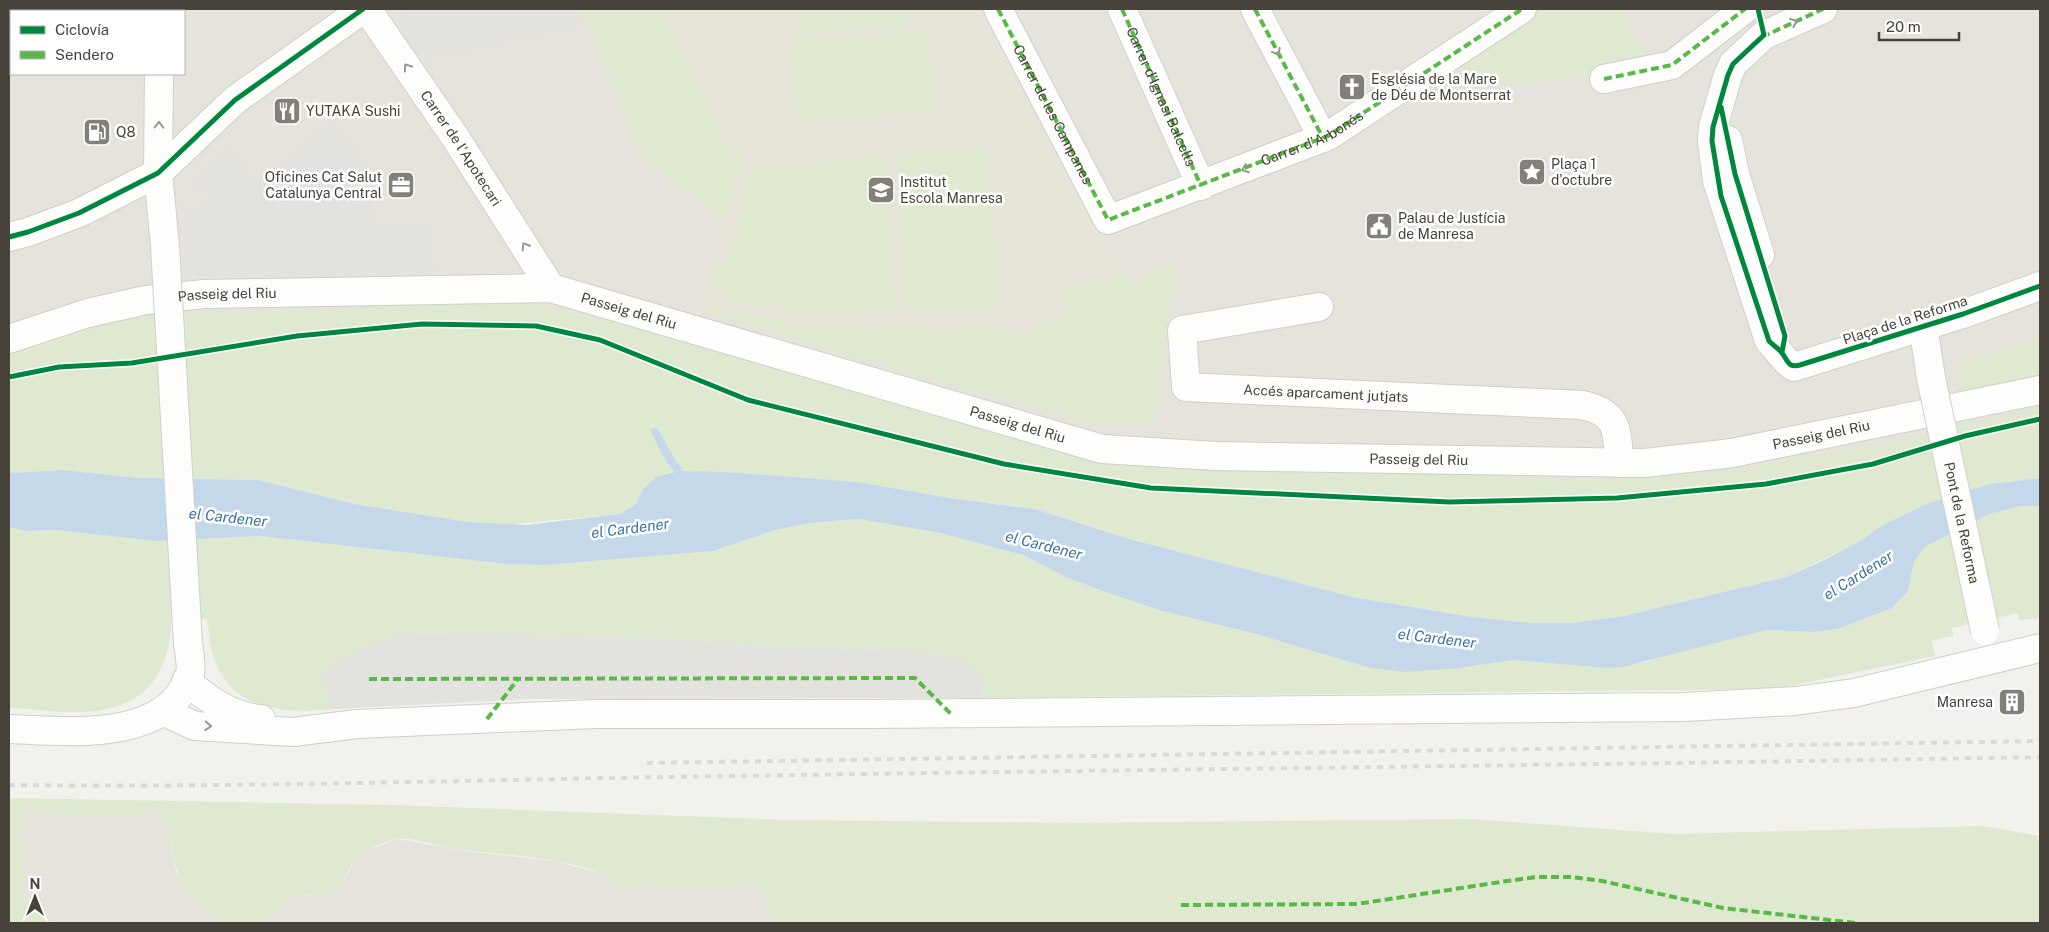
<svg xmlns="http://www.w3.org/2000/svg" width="2049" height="932" viewBox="0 0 2049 932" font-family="'Public Sans',sans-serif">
<rect width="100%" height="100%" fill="#f2f1ed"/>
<path fill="#e5e3dc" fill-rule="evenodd" d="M9 9H2040V440L1667 545 9 443ZM11 11H184V74H11Z
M157 808 167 823 175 869 186 890 203 907 223 916 246 923 267 918 286 902 296 896 329 895 339 890 356 858 365 851 397 839 473 852 555 861 606 875 623 888 757 883 764 893 772 923H52L29 910 22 888 19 831 26 812 131 819Z"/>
<path fill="#e7e5da" d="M576 9H987L1098 230 1110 226 1124 273 1062 291 1071 315 1035 325 1036 331 1015 335 972 327 939 336 915 324 870 330 863 325H800L701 306 723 220 644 161 588 24Z"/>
<path fill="#dee9d0" d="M576 9H660L719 128 723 142 743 156 725 222 644 161 588 24Z
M799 9H906L908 25 800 35Z
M1538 9H1622L1646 58C1612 68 1537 90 1503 83 1488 79 1472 70 1457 64Z
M929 30 932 111 797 121 793 42Z
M985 145 1000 306 906 310 897 153Z
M886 156 895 310 799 314 769 303 754 308 738 305 723 294 716 283 719 264 734 245 752 168Z
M1178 264 1153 424 1100 425 917 376 700 309 701 306 800 325H863L870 330 915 324 939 335 972 327H1001C1010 338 1023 333 1036 332L1035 325 1070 315 1061 291 1124 273 1128 285 1160 266Z
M473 302 550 306 593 317 975 427 1083 455 1239 468 1549 479 1655 478 1729 471 1875 445 2040 408V478L1990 484 1883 525 1855 544 1786 577 1624 616 1572 623H1532L1472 617 1353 597 1129 539 1035 509 790 476 752 474 643 489 636 504 620 514 504 525 467 522 355 504 259 480 138 478 63 470 9 473V353L136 317Z
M2040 337V384L1965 399 1960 362Z
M2021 506H2040V618L2020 620 2018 613 1952 628 1953 636 1932 640 1935 656 1776 689 982 698 984 680 913 651 803 647 628 637 404 633 320 675 334 709C282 714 230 711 212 653 209 642 209 630 207 619L171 622C169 686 133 714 70 712 49 712 29 708 9 708V527L25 531 56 530 156 541 261 536 506 564 547 565 713 551 775 530 810 523 859 519 940 533 1023 555 1068 578 1108 593 1159 610 1256 634 1366 667 1460 668 1513 660 1606 668 1647 662 1675 652 1766 630 1814 632 1838 629 1892 608 1908 591 1914 561 1925 546 1989 514Z
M9 798 391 805 790 820 1077 823 1471 819 1674 834 1984 826 2040 836V923H772L764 893 757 883 623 888C617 884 611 878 604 875 560 855 499 856 451 848 437 846 408 836 395 839 377 844 359 852 349 869 345 875 344 884 339 889 329 900 309 892 295 897 284 901 278 911 268 917 249 930 218 918 201 905 164 876 180 840 157 808L131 819 26 812 19 831 25 899 30 910 52 923H9Z"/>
<path fill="#e3e2de" d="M402 9H576L588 24 419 61 398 30Z
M331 121 370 166 372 228 432 225 434 272 188 277 186 208H204L207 191 192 187 212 160 230 145 257 182Z
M404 633 628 637 803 647 913 651 964 661 984 680 982 698 532 699 334 709 319 675 360 650Z"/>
<path fill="#c4d8ea" d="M63 470 138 478 259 480 355 504 467 522 526 525 620 514 636 504 643 489 657 477 679 471 725 472 857 482 955 499 1035 509 1129 539 1353 597 1472 617 1532 623H1572L1624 616 1786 577 1818 563 1855 544 1883 525 1927 504 1990 484 2040 478V506H2021L1989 514 1926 546 1914 561 1908 591 1892 608 1838 629 1814 632 1766 630 1623 667 1606 668 1513 660 1460 668 1405 672 1366 667 1256 634 1159 610 1108 593 1068 578 1023 555 940 533 859 519 810 523 775 530 713 551 547 565 506 564 261 536 156 541 56 530 25 531 9 527V473Z"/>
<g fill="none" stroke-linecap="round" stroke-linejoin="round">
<path stroke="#c4d8ea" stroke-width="8" d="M655 432 671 461 685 479"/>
<g stroke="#d0cfcb" stroke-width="30">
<g id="minor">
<path d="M159 9V11"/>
<path id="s1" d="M367 9 455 137 551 288"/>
<path d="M998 9 1108 220 1328 136 1522 9"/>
<path id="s2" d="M1122 9 1201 186"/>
<path d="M1255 9 1323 138"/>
<path d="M1823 9 1764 35 1733 64 1728 75 1713 127 1712 141 1717 181 1769 341C1778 349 1784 362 1794 367L1963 314 2040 286"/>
<path d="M159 74 158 173 165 246"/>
<path d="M1604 79 1672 65 1745 9"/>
<path d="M1728 140 1735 174 1760 255"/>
<path d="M9 237 28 232 79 213 158 173 235 100 363 9"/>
<path id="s3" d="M1319 307 1182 330 1186 387 1582 405C1619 413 1617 430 1619 463"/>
<path d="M1923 325 1931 378"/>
<path id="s4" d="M9 339 88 313 146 300 204 294 551 288 1102 449 1216 456 1645 463 1732 453 2040 390"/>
<path d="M186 681C208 699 231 717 261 719"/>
<path d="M162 711 195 726 293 732 357 724 596 714H869L1684 707 1795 701 1854 693 2040 648"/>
<path d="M9 729C64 731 168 744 190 674 192 666 189 652 188 643"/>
</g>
</g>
<use href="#minor" stroke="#fdfdfc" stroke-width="28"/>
<path stroke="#dadad9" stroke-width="4" stroke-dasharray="6 6" stroke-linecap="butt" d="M647 763 2040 741
M9 785C250 788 492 779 734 776 1169 769 1605 765 2040 757"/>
<g stroke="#d0cfcb" stroke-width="30" stroke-linecap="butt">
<g id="minor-bridge">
<path d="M165 246 188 643"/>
<path id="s5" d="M1931 378 1985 631"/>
</g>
</g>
<use href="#minor-bridge" stroke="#fdfdfc" stroke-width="28"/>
<g stroke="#58b947" stroke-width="4" stroke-dasharray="8 4" stroke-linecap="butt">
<path id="s6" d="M998 9 1108 220 1328 136 1522 9"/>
<path d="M1122 9 1201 186"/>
<path d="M1255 9 1323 138"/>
<path d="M1762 37 1823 9"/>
<path d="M1604 79 1672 65 1745 9"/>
<path d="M369 679 915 678 951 714"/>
<path d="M487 719 518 679"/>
<path d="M1181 905 1357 904 1507 881 1537 877H1571L1602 881 1723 908 1856 923"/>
</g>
<g stroke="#fff" stroke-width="8">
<path id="cycleway" d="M1758 9 1764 35 1733 64 1728 75 1713 127 1712 141 1721 196 1769 341C1773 345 1779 349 1782 353 1788 361 1788 368 1800 365L1963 314 2040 286
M1721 107 1735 174 1785 336 1782 352
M9 237 28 232 79 213 158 173 235 100 363 9
M9 377 59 367 132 363 297 336 422 324 536 326 600 340 748 400 1004 464 1151 488 1449 502 1617 498 1766 484 1873 464 1965 436 2040 419"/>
</g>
<use href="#cycleway" stroke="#00873e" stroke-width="5"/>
</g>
<defs><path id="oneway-chevron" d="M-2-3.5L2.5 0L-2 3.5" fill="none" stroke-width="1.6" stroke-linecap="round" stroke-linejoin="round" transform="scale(1.25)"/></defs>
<g stroke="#999791">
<use href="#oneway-chevron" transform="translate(1794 22) rotate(-23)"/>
<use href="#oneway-chevron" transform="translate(1277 52) rotate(62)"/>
<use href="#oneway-chevron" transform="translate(407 67) rotate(-125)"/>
<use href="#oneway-chevron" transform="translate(159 125) rotate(-89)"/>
<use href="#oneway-chevron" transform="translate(1245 169) rotate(159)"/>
<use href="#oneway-chevron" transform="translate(525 246) rotate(-122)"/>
<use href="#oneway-chevron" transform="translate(208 726) rotate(4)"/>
</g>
<defs>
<g id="church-square" transform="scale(1.4375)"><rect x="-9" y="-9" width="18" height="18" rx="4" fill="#838079" stroke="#fff"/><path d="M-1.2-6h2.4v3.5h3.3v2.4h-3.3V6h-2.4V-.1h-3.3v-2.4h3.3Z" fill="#fff"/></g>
<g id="restaurant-square" transform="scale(1.4375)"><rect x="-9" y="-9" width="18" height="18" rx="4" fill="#838079" stroke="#fff"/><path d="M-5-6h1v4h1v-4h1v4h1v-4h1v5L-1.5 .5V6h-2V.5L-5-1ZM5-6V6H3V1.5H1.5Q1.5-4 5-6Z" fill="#fff"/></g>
<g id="fuel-square" transform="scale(1.4375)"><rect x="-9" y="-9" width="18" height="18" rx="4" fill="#838079" stroke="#fff"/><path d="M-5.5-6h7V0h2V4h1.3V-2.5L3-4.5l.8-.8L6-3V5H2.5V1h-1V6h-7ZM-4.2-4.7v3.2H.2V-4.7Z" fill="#fff"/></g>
<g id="sight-square" transform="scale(1.4375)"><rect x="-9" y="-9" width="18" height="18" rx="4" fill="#838079" stroke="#fff"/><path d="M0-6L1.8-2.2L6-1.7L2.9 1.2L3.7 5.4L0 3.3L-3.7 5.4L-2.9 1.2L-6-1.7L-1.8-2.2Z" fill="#fff"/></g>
<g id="office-square" transform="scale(1.4375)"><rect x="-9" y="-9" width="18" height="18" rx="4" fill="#838079" stroke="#fff"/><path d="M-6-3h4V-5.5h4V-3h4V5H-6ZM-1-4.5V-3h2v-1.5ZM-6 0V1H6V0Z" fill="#fff"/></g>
<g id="school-square" transform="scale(1.4375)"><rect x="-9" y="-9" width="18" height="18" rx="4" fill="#838079" stroke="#fff"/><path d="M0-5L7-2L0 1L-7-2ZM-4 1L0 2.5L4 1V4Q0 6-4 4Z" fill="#fff"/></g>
<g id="civic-square" transform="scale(1.4375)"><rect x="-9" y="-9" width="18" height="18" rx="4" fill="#838079" stroke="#fff"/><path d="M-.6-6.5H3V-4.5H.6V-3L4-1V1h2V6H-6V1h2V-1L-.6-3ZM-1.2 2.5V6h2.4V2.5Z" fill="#fff"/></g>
<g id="building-square" transform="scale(1.4375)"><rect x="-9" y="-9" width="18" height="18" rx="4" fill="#838079" stroke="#fff"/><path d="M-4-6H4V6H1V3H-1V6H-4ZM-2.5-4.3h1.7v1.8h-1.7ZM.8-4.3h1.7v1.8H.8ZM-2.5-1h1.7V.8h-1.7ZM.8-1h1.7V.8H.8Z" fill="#fff"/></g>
</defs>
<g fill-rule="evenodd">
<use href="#church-square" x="1352" y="87"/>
<use href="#restaurant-square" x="287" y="111"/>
<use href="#fuel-square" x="97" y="132"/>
<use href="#sight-square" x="1532" y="172"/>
<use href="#office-square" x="401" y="185"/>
<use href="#school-square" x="881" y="190"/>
<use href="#civic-square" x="1379" y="226"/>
<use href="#building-square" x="2012" y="702"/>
</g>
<g text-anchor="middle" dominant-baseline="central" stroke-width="5" stroke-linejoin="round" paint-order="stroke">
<g font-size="14" fill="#47433a" stroke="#fff" text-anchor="start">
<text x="1371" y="79">Església de la Mare<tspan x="1371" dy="16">de Déu de Montserrat</tspan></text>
<text x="306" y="111">YUTAKA Sushi</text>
<text x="116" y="132">Q8</text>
<text x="1551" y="164">Plaça 1<tspan x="1551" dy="16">d'octubre</tspan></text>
<text x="382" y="177" text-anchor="end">Oficines Cat Salut<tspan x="382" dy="16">Catalunya Central</tspan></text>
<text x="900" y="182">Institut<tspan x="900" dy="16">Escola Manresa</tspan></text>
<text x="1398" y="218">Palau de Justícia<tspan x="1398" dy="16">de Manresa</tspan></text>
<text x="1993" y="702" text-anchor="end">Manresa</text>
</g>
<g font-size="14" fill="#47433a" stroke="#fff">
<text stroke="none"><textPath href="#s2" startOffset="96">Carrer d'Ignasi Balcells</textPath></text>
<text stroke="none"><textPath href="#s6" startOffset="119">Carrer de les Campanes</textPath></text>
<text stroke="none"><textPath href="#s6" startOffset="458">Carrer d'Arbonés</textPath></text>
<text stroke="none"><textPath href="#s1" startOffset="168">Carrer de l'Apotecari</textPath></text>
<text stroke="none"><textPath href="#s4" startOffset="224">Passeig del Riu</textPath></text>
<text stroke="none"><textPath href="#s4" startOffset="629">Passeig del Riu</textPath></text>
<text transform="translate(1905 320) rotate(-18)">Plaça de la Reforma</text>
<text stroke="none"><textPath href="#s3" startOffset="336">Accés aparcament jutjats</textPath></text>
<text stroke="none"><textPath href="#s4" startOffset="1034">Passeig del Riu</textPath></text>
<text stroke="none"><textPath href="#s4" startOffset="1844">Passeig del Riu</textPath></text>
<text stroke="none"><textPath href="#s4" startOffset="1439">Passeig del Riu</textPath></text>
<text stroke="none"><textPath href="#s5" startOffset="148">Pont de la Reforma</textPath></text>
</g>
<g font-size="15" font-style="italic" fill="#3f73a7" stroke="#fff">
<text transform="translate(228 517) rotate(6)">el Cardener</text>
<text transform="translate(630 528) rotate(-7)">el Cardener</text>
<text transform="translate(1044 545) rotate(14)">el Cardener</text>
<text transform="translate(1858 575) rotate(-32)">el Cardener</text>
<text transform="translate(1437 638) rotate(7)">el Cardener</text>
</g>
</g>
<rect width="2049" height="932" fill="none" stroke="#47433a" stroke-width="20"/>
<rect x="10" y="10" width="175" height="65" fill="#ffffff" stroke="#b5b4b0"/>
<rect x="20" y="26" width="25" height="8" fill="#00873e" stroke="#b5b4b0"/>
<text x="55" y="35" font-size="15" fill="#47433a">Ciclovía</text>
<rect x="20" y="51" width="25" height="8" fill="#58b947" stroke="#b5b4b0"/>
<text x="55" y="60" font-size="15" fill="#47433a">Sendero</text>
<g transform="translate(35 897)" stroke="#ffffff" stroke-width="4" paint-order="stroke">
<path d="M0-4L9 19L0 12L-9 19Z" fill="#47433a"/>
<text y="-8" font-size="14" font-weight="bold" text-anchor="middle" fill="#47433a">N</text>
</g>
<path d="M1879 32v8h80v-8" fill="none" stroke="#47433a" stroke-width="2.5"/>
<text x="1886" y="32" font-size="15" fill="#47433a" stroke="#ffffff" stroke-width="4" paint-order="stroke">20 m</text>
</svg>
